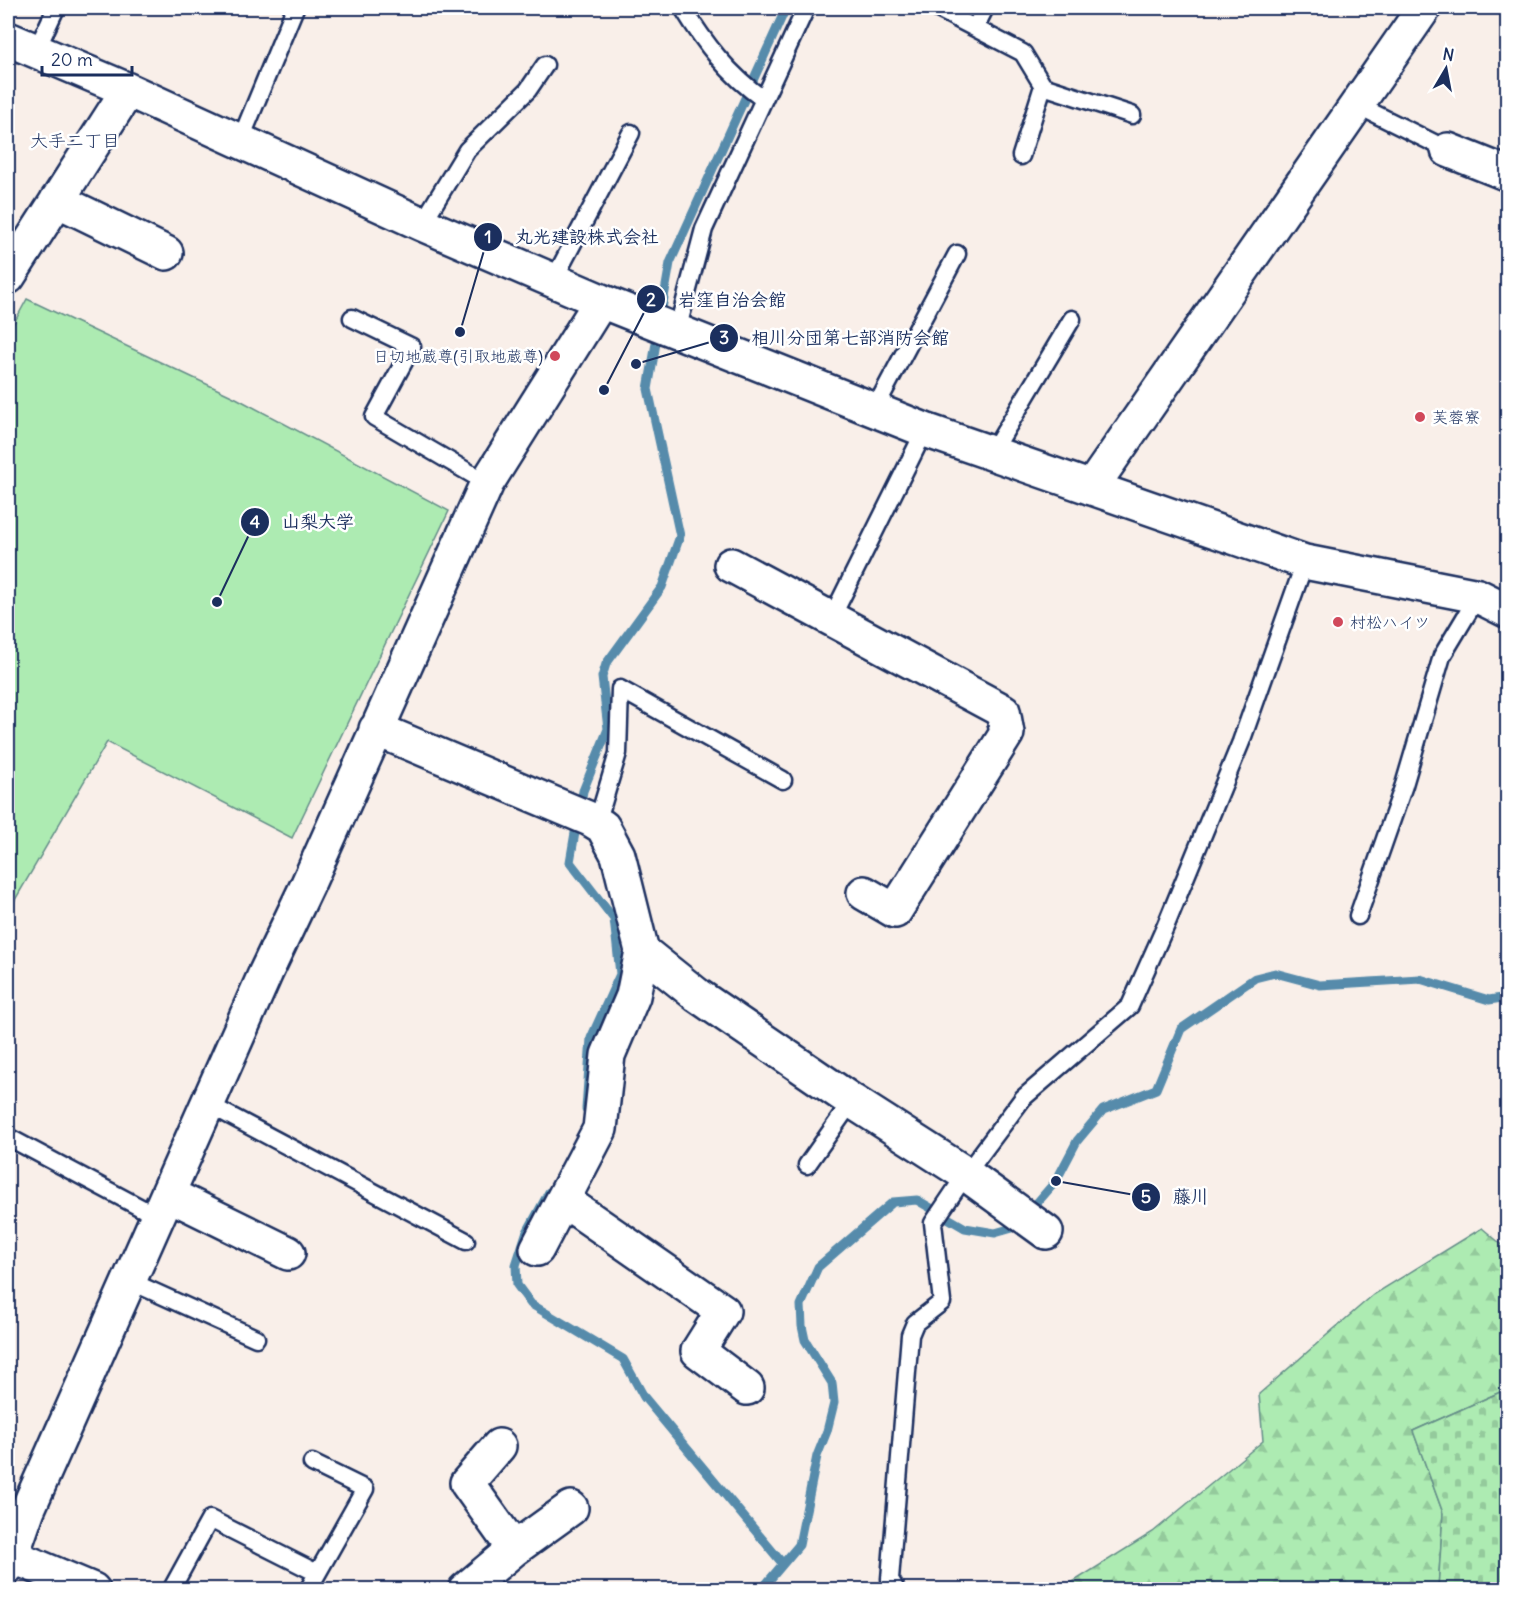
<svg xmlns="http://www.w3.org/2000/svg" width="1515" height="1597" viewBox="0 0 1515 1597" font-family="Delius,'Klee One',sans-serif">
<defs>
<pattern id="forest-firs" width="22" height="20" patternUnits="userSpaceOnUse" patternTransform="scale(1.5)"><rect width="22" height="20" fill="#adebb2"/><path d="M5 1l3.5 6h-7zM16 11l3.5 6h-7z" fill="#94ca9c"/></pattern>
<pattern id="cemetery-stones" width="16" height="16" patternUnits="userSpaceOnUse" patternTransform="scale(1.5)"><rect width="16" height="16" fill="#adebb2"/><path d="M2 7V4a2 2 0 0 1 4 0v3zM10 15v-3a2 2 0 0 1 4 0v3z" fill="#94ca9c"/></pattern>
</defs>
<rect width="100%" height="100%" fill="#f9efe9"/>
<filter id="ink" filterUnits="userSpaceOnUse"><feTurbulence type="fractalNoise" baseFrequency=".0167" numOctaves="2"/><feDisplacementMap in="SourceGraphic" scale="12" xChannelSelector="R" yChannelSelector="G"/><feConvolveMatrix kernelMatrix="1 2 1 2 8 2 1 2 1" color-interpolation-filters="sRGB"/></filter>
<g filter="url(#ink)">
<path fill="#adebb2" stroke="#648d88" stroke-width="1.5" d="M27 299 236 398 449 511 292 838 107 742 8 912V334Z"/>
<path fill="url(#forest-firs)" stroke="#648d88" stroke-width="1.5" d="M1482 1228 1507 1249V1389L1413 1431 1443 1513 1438 1589 1060 1590 1153 1532 1263 1441 1259 1394 1373 1295Z"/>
<path fill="url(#cemetery-stones)" stroke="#648d88" stroke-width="1.5" d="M1507 1389V1589H1438L1443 1513 1413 1431Z"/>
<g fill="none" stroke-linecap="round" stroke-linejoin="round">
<path stroke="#578bab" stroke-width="9" d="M580 808 583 791 608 729 602 677 606 664 662 587 680 536 648 389 670 263 786 8
M577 821 570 862 614 919 620 974 591 1038 586 1109
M549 1192 526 1234 516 1265 517 1285 531 1304 623 1359 644 1397 783 1564
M761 1590 799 1545 817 1456 827 1431 834 1403 832 1383 805 1340 802 1326 801 1305 818 1267 893 1202 917 1200 965 1228 995 1233 1016 1227 1056 1181 1077 1141 1103 1110 1156 1089 1181 1029 1255 978 1275 973 1320 985 1420 979 1489 1000 1508 997"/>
<g stroke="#1b2f5e" stroke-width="21">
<path id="service" d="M683 8C705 44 728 74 763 99
M936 8 1023 53 1043 86 1132 115
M975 28 985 8
M36 51 56 8
M1357 105 1448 150
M240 141 295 8
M1021 156 1043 86
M422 224 467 150 528 90 545 65
M553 281 631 133
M352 318 412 347 374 417 487 483
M677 331 704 229 806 8
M874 410 957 254
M992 453 1072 319
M831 619 925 430
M597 823 618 753 620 689 783 780
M1358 916 1404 785 1442 656 1478 596
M208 1104 466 1241
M8 1137 158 1217
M807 1165 852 1101
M130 1281 256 1338
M171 1590 210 1519 317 1573
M308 1590 365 1489 312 1463
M896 1590 890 1579 910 1335 915 1323 942 1302 933 1223 966 1174 1023 1098 1130 1006 1166 925 1241 742 1305 562"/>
</g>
<g stroke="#1b2f5e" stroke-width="38">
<path id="minor" d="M8 39 128 90 422 224 601 301 925 430 1305 562 1478 596 1508 611
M1448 150 1508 174
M57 200 166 253
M8 277 128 90
M1091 488 1424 8
M731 565 1003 711 1007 733 895 911 864 893
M376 729 590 819 603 827 618 855 642 951 697 995 852 1101 966 1174 1046 1232
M168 1194 288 1253
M563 1200 723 1311 698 1351 747 1388
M537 1249 600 1129 608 1055 633 996 642 951
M514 1549 571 1508
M12 1556 93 1590
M8 1566 28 1509 266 972 307 886 487 483 601 301
M465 1590 514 1549 467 1483 499 1446"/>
</g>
<use href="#service" stroke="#fff" stroke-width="16"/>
<use href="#minor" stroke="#fff" stroke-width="33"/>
</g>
</g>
<g fill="#d1495b" stroke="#fff" stroke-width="2">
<circle cx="555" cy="356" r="6"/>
<circle cx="1420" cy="417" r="6"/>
<circle cx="1338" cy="622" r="6"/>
</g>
<g text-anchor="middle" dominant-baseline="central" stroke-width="5" stroke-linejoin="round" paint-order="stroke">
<g font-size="16" fill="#1b2f5e" stroke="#fff" text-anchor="start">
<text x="543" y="356" text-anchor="end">日切地蔵尊(引取地蔵尊)</text>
<text x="1432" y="417">芙蓉寮</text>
<text x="1350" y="622">村松ハイツ</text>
</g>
<g font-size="18" fill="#1b2f5e" stroke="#fff">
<text x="75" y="140">大手二丁目</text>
</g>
</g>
<path fill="none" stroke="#1b2f5e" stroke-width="2" d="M460 332L488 237M604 390L651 299M636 364L724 338M217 602L255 522M1056 1181L1146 1197"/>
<g fill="#1b2f5e" stroke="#fff" stroke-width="2">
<circle cx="460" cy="332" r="6"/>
<circle cx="604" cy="390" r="6"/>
<circle cx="636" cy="364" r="6"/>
<circle cx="217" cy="602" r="6"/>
<circle cx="1056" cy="1181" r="6"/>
<circle cx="488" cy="237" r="15"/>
<circle cx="651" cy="299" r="15"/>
<circle cx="724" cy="338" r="15"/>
<circle cx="255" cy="522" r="15"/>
<circle cx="1146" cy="1197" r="15"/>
</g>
<g font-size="18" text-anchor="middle" font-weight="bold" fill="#fff">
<text x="488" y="243">1</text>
<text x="651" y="306">2</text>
<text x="724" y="344">3</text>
<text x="255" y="528">4</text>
<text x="1146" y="1203">5</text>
</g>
<g font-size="18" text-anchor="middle" font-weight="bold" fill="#1b2f5e" stroke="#fff" stroke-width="5" stroke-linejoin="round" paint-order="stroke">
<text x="587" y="243">丸光建設株式会社</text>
<text x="732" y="306">岩窪自治会館</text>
<text x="850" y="344">相川分団第七部消防会館</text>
<text x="318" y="528">山梨大学</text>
<text x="1191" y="1203">藤川</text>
</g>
<rect width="1515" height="1597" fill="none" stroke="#fff" stroke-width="30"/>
<rect x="15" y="15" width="1485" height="1567" fill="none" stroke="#1b2f5e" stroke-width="2" filter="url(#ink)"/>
<g transform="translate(1446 69) rotate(10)" stroke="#ffffff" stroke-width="4.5" paint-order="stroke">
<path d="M0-4.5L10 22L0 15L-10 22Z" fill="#1b2f5e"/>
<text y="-9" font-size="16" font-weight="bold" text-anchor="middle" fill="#1b2f5e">N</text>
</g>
<path d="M42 66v9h90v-9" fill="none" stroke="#1b2f5e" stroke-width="3"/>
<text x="51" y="66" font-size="18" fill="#1b2f5e" stroke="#ffffff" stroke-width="4.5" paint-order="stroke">20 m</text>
</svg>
